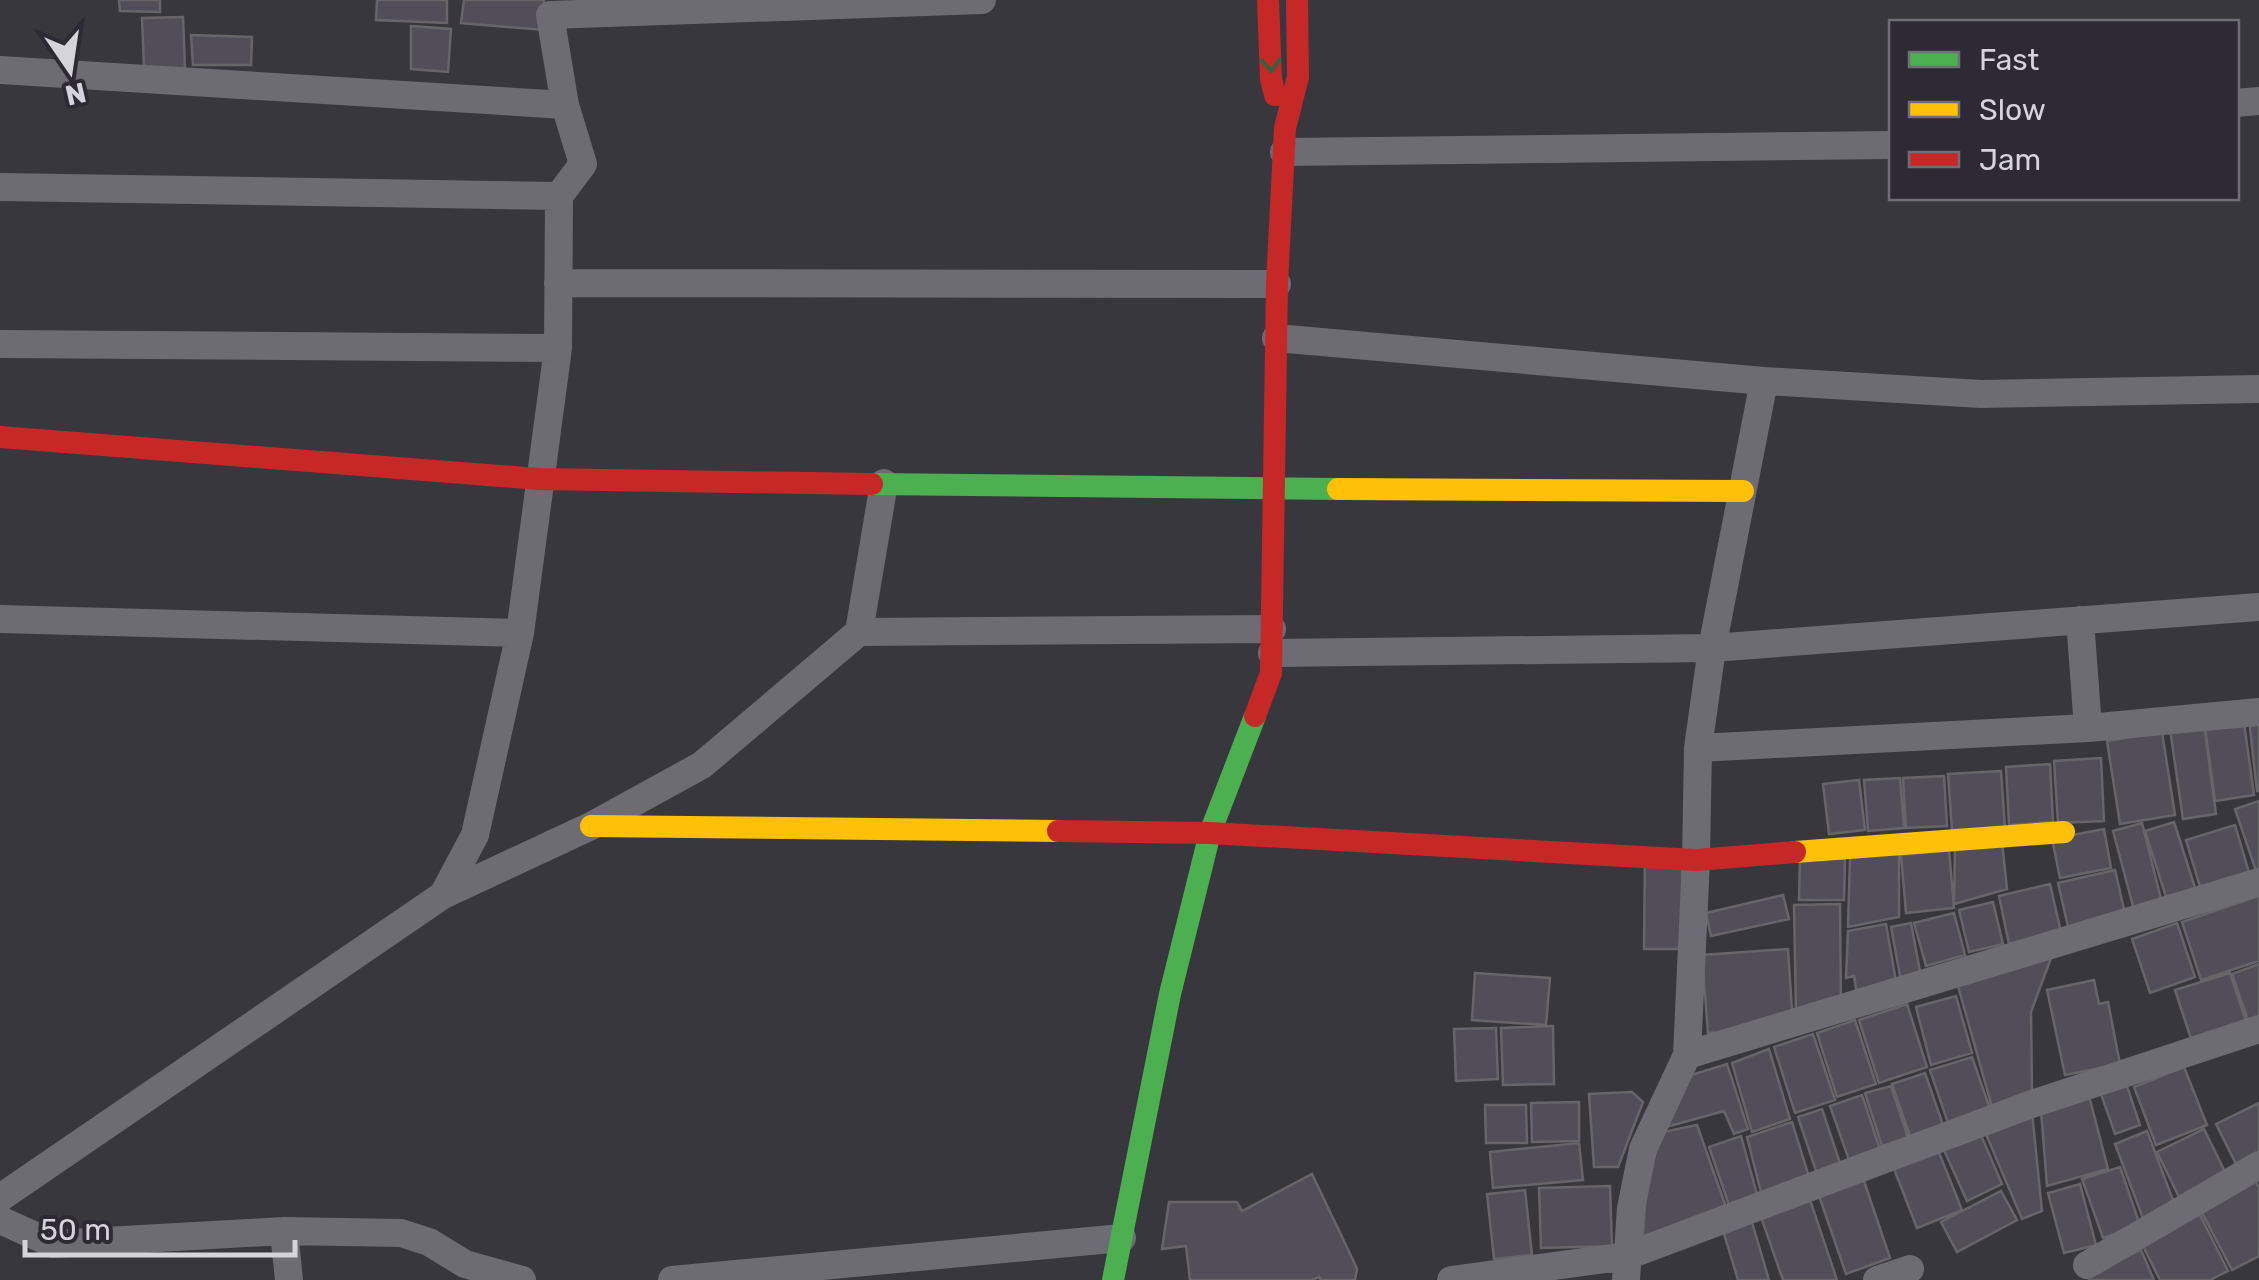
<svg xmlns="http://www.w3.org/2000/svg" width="2259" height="1280" viewBox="0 0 2259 1280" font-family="Rubik,sans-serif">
<rect width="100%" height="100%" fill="#38373d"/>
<path fill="#514d59" stroke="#66656a" stroke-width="2.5" d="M119 0H160V12L120 11Z
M377 0H447V23L376 20Z
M464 0H544V30L461 23Z
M183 17 185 68H144L142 18Z
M411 26 451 29 448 72 411 69Z
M191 35 252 37 251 65H193Z
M2259 718V791H2257L2249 719Z
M2244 723 2254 795 2215 801 2205 728Z
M2204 724 2216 814 2183 819 2170 729Z
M2162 732 2175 815 2120 824 2107 741Z
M2101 758 2104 821 2058 823 2054 761Z
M2050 764 2053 822 2009 825 2006 767Z
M2001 771 2005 827 1952 830 1948 774Z
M1944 776 1947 826 1906 828 1903 778Z
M1900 778 1904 828 1868 831 1864 780Z
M1859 780 1865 830 1829 834 1823 784Z
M2259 801V873L2257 874 2235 809Z
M2174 822 2197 894 2168 903 2145 831Z
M2142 823 2162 903 2134 910 2113 831Z
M2235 825 2250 876 2201 890 2186 840Z
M2104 829 2111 868 2060 878 2052 839Z
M2002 842 2007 889 1954 904 1955 849Z
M1949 850 1954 908 1906 913 1901 855Z
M1899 852V917L1848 927 1850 858Z
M1645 857H1682V949H1644Z
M1800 858 1845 859 1844 900H1799Z
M2115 870 2126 918 2069 931 2058 883Z
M2050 884 2061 932 2009 944 1999 896Z
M1783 895 1789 919 1711 936 1706 913Z
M2259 896V961L2201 980 2182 922Z
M1993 902 2003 944 1969 952 1959 910Z
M1840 904 1841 1012 1796 1013 1794 905Z
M1954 913 1965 955 1926 966 1914 923Z
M1911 923 1921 977 1901 981 1891 927Z
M2177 923 2195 977 2150 993 2132 939Z
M1886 924 1897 987 1857 995 1854 976 1846 978 1848 931Z
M1788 949 1793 1026 1708 1033 1702 955Z
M2051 958 2031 1012 2032 1091 1992 1107 1958 986Z
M2259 964V1023L2250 1026 2232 974Z
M1475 973 1550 978 1546 1025 1472 1020Z
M2230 973 2248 1027 2193 1045 2175 990Z
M2094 980 2099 1004 2108 1002 2120 1064 2065 1075 2047 990Z
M1956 996 1972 1053 1931 1065 1916 1007Z
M1907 1004 1927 1067 1879 1083 1859 1020Z
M1855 1020 1876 1084 1837 1097 1817 1033Z
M1553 1026 1554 1084 1503 1085 1501 1028Z
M1496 1028 1498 1079 1456 1081 1454 1029Z
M1813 1034 1835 1100 1795 1113 1774 1047Z
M1769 1049 1790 1119 1752 1132 1732 1063Z
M1972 1057 1990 1109 1948 1123 1930 1070Z
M1727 1064 1748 1129 1734 1134 1724 1111 1659 1129 1691 1075Z
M2184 1067 2207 1125 2156 1145 2134 1087Z
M1925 1073 1943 1125 1910 1136 1892 1084Z
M1891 1086 1908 1138 1882 1146 1865 1093Z
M2127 1086 2140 1125 2115 1134 2101 1094Z
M1632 1092 1643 1102 1618 1167H1594L1589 1094Z
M1862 1095 1880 1149 1849 1160 1830 1106Z
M2089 1096 2108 1169 2047 1186 2041 1110Z
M1579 1102V1141L1532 1142 1531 1103Z
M2259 1103V1158L2238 1168 2216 1124Z
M1485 1105H1526L1527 1143H1486Z
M1822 1109 1841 1166 1817 1174 1798 1117Z
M2032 1112 2042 1211 2022 1219 1985 1132Z
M1792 1122 1809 1177 1762 1196 1747 1137Z
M1697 1125 1727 1210 1643 1238 1647 1174 1663 1132Z
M2204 1129 2229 1180 2182 1203 2157 1152Z
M2147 1131 2176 1208 2144 1221 2115 1144Z
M1980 1133 2002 1184 1967 1201 1943 1148Z
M1741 1136 1758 1198 1730 1208 1709 1147Z
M1579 1143 1583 1180 1493 1188 1490 1152Z
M1938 1150 1962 1210 1917 1228 1894 1169Z
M2120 1167 2140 1225 2103 1238 2082 1179Z
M1312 1174 1353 1260 1357 1269 1355 1280H1321L1319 1277 1312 1280H1190L1186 1246 1162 1249 1169 1202H1237L1242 1211Z
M1862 1175 1890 1258 1846 1274 1817 1190Z
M2255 1180 2259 1188V1256L2232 1270 2200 1209Z
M2080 1184 2096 1245 2064 1253 2048 1193Z
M1610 1186 1612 1246 1541 1248 1539 1188Z
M1525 1190 1532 1255 1494 1259 1487 1194Z
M2001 1191 2017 1220 1957 1252 1941 1222Z
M1810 1200 1837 1280H1783L1761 1217Z
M2198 1211 2228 1271 2210 1280H2160L2140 1240Z
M1751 1219 1769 1280H1738L1722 1227Z
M2141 1250 2154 1280H2089L2087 1273Z"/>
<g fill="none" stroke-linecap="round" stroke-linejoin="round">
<path stroke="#6d6b73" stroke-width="28" d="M0 70 565 105
M2236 103 2259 101
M1284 152 1892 145
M0 187 559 196
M558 283 1277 284
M1276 338 1764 381 1981 394 2259 389
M0 344 558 348
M0 619 520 633
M2080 620 2088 728
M859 632 1272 629
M1272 653 1712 648 2259 607
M1698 748 2088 728 2259 712
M443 895 475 835 520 633 558 348 559 196 583 164 565 105 550 15 982 0
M1687 1055 2259 882
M0 1198 443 895 591 826 702 765 859 632 884 483
M0 1220 53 1244 284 1231 401 1233 429 1242 465 1264 522 1280
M284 1231 289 1280
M2087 1265 2259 1165
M672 1280 1122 1238
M1451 1280 1627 1256 2029 1105 2259 1029
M1626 1280 1631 1208 1643 1149 1687 1055 1696 860 1698 748 1712 648 1764 381
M1877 1280 1910 1269"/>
<path stroke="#4caf50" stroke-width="22" d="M872 484 1338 489
M1113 1280 1170 994 1210 833 1255 716"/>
<path stroke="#ffc107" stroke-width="22" d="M1338 489 1743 491
M591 826 1058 831
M1795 852 2064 832"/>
<path stroke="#c62828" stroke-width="22" d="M1268 0 1271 79 1275 95
M0 437 539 479 872 484
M1255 716 1271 673 1277 284 1285 128 1298 77 1297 0
M1058 831 1210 833 1696 860 1795 852"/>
</g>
<defs><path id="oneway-chevron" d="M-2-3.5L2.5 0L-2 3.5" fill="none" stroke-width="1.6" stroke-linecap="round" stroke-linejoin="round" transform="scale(2.5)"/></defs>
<use stroke="#395f40" href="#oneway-chevron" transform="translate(1271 65) rotate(87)"/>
<rect x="1889" y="20" width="350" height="180" fill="#2d2a36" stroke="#706e78" stroke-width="2.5"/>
<rect x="1909" y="52" width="50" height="15" fill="#4caf50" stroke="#706e78" stroke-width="2.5"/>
<text x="1979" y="70" font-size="30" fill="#d5d3db">Fast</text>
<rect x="1909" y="102" width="50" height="15" fill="#ffc107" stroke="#706e78" stroke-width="2.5"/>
<text x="1979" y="120" font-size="30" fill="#d5d3db">Slow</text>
<rect x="1909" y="152" width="50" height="15" fill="#c62828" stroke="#706e78" stroke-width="2.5"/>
<text x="1979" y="170" font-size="30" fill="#d5d3db">Jam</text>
<g transform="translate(70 70) rotate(167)" stroke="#2d2a36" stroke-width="8" paint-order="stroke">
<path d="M0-8L18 38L0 25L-18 38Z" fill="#d5d3db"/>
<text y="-15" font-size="28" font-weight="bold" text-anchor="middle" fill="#d5d3db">N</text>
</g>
<path d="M25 1240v15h270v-15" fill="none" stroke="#d5d3db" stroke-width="5"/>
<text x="40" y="1240" font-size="30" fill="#d5d3db" stroke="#2d2a36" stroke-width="8" paint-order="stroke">50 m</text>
</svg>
